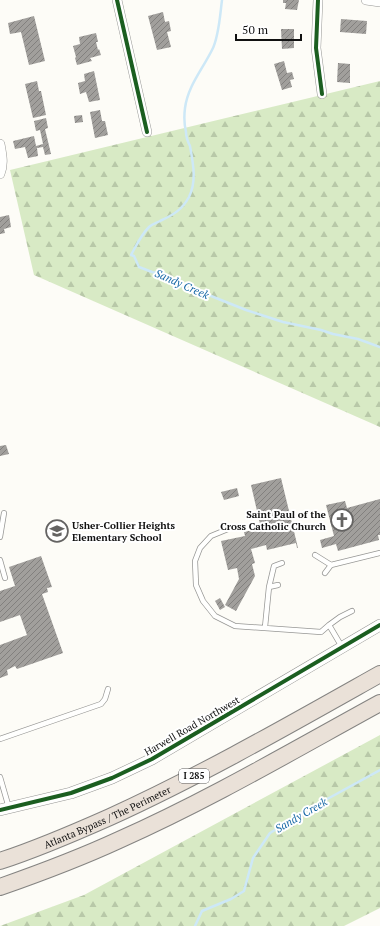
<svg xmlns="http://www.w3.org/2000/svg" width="380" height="926" viewBox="0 0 380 926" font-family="'PT Serif',serif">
<defs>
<pattern id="forest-firs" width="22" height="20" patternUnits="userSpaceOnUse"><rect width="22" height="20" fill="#d8eac5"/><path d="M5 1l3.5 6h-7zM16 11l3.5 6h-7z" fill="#b8c8a8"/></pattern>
<pattern id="building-hatch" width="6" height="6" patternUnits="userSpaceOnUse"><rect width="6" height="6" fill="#a19f9c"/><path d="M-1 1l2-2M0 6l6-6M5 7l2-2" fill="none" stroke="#82807e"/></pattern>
</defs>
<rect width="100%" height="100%" fill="#fdfcf7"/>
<path fill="url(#forest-firs)" d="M380 81V427L34 275 10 170Z
M380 735V908L344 926H0L84 895Z"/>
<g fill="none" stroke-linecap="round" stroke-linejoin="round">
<path stroke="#cde8f7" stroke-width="2.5" d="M222 0C220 15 219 37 212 50 202 70 188 86 185 108 184 116 184 124 186 132 186 137 188 142 190 146 193 163 197 181 189 197 182 210 173 215 160 221 156 223 152 224 149 227 141 235 136 246 131 255L134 256 139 267 152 272 164 275 174 283 186 288 211 296 246 310 283 322 321 330 333 334 358 339 380 347
M195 926 202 911 231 899 244 891 253 858 270 833 309 809 380 770"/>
</g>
<path fill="url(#building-hatch)" d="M283 0H299L297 10 285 9 286 3H283Z
M163 12 165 22 169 21 171 31 167 32 171 47 157 50 148 16Z
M34 16 45 61 29 65 21 32 10 34 8 23Z
M341 19 367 21 366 34 340 32Z
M281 29H294V48L282 49Z
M96 33 98 42H96L98 50 99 49 101 55 90 58 92 61 77 65 75 58 76 57 73 46 80 44 79 37Z
M284 61 287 73 292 72 294 79 290 80 292 87 282 90 274 64Z
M338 63 350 64V83L337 82Z
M94 71 100 100 89 102 86 92 80 94 78 83 85 81 84 74Z
M37 81 39 91H41L46 115 33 118 25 84Z
M100 110 102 121H105L108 135 95 138 90 112Z
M82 115 83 122 75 123 74 116Z
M46 118 48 128 45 129 51 154 45 155 43 147 37 148 38 156 28 158 25 147 15 149 13 141 34 136 36 146 43 144 40 130 36 131 34 121Z
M9 215 11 227 4 229 5 233 0 234V217Z
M6 445 9 454 0 456V446Z
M281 478 298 548H297L296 543 267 550 266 545 251 549 255 563 252 564 255 576 236 611 225 605 239 579 237 568 228 570 221 541 245 536 244 532 261 528 251 485Z
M237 488 239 496 224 500 221 492Z
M380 499V535H378L379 540 338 551 336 544 322 548 320 540 334 536 326 505 345 501 347 508Z
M41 556 52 587 47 588 48 592 42 594 63 653 17 669 15 666 7 670 8 675 0 678V645L27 635 20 615 0 622V591L15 586 9 567Z
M220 598 225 607 220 610 215 601Z"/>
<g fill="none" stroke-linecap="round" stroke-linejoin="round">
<g stroke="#979795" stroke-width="6">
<path id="service" d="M228 529 211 536 200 548 195 561 196 585 203 601 215 616 235 626 321 632 329 625
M0 537 4 513
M315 555 331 565
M0 560 5 578
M325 573 331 565 380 553
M269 587 278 585
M265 627 269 587 274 566 282 563
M342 647 329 625 340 617 352 611
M0 739 101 704 105 699 108 689
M0 777 9 808"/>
</g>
<g stroke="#979795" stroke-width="10">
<path id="minor" d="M117 0 147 132
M318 0 316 48 322 94
M366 0 380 2
M0 144C2 155 4 164 0 174"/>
</g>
<g stroke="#979795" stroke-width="12">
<path id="tertiary" d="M0 810 71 793 112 778 152 759 380 625"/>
</g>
<g stroke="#858482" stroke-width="18">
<g id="motorway">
<path id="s1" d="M0 861C37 849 74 833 110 817 202 775 291 724 380 674"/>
<path d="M0 887C40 873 80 858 119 840 209 800 294 750 380 703"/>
</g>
</g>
<use href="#service" stroke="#fffffe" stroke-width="4.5"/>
<use href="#minor" stroke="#fffffe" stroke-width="9"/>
<use href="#tertiary" stroke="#fffffe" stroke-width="11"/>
<use href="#motorway" stroke="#eae1d8" stroke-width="16"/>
<g stroke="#fff" stroke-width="6">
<path id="cycleway" d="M117 0 147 132
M318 0 316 48 322 94
M0 810 71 793 112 778 152 759 380 625"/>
</g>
<use href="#cycleway" stroke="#1b5e20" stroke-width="4"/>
</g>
<defs>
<g id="church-ring" transform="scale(1.15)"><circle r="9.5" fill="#fff" stroke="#646362" stroke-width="1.5"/><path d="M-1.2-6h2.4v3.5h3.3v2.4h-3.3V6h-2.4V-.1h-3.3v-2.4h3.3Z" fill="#646362"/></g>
<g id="school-ring" transform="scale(1.15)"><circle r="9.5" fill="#fff" stroke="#646362" stroke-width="1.5"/><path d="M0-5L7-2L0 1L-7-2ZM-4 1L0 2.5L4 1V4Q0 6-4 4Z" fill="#646362"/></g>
</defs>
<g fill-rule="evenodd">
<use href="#church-ring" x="342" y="520"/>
<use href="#school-ring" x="57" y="531"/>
</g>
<g text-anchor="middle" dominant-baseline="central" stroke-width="4" stroke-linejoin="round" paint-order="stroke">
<rect fill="#fff" stroke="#585858" stroke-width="1" x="179" y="769" width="30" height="14" rx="3"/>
<g font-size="9" font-weight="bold" fill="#111">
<text x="194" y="776">I 285</text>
</g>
<g font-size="10" font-weight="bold" fill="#111" stroke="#fff" text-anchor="end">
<text x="326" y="514">Saint Paul of the<tspan x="326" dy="12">Cross Catholic Church</tspan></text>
<text x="72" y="525" text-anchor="start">Usher-Collier Heights<tspan x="72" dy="12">Elementary School</tspan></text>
</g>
<g font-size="10" fill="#111" stroke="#fff">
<text transform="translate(192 726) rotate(-30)">Harwell Road Northwest</text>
<text stroke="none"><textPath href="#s1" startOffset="116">Atlanta Bypass / The Perimeter</textPath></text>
</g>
<g font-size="11" font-style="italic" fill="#1768a6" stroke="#fff">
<text transform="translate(182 284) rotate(24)">Sandy Creek</text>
<text transform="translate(301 815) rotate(-30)">Sandy Creek</text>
</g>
</g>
<path d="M236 34v6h65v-6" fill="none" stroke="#111111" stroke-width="2"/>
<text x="242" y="34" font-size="12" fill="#111111" stroke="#ffffff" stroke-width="3" paint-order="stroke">50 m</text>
</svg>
